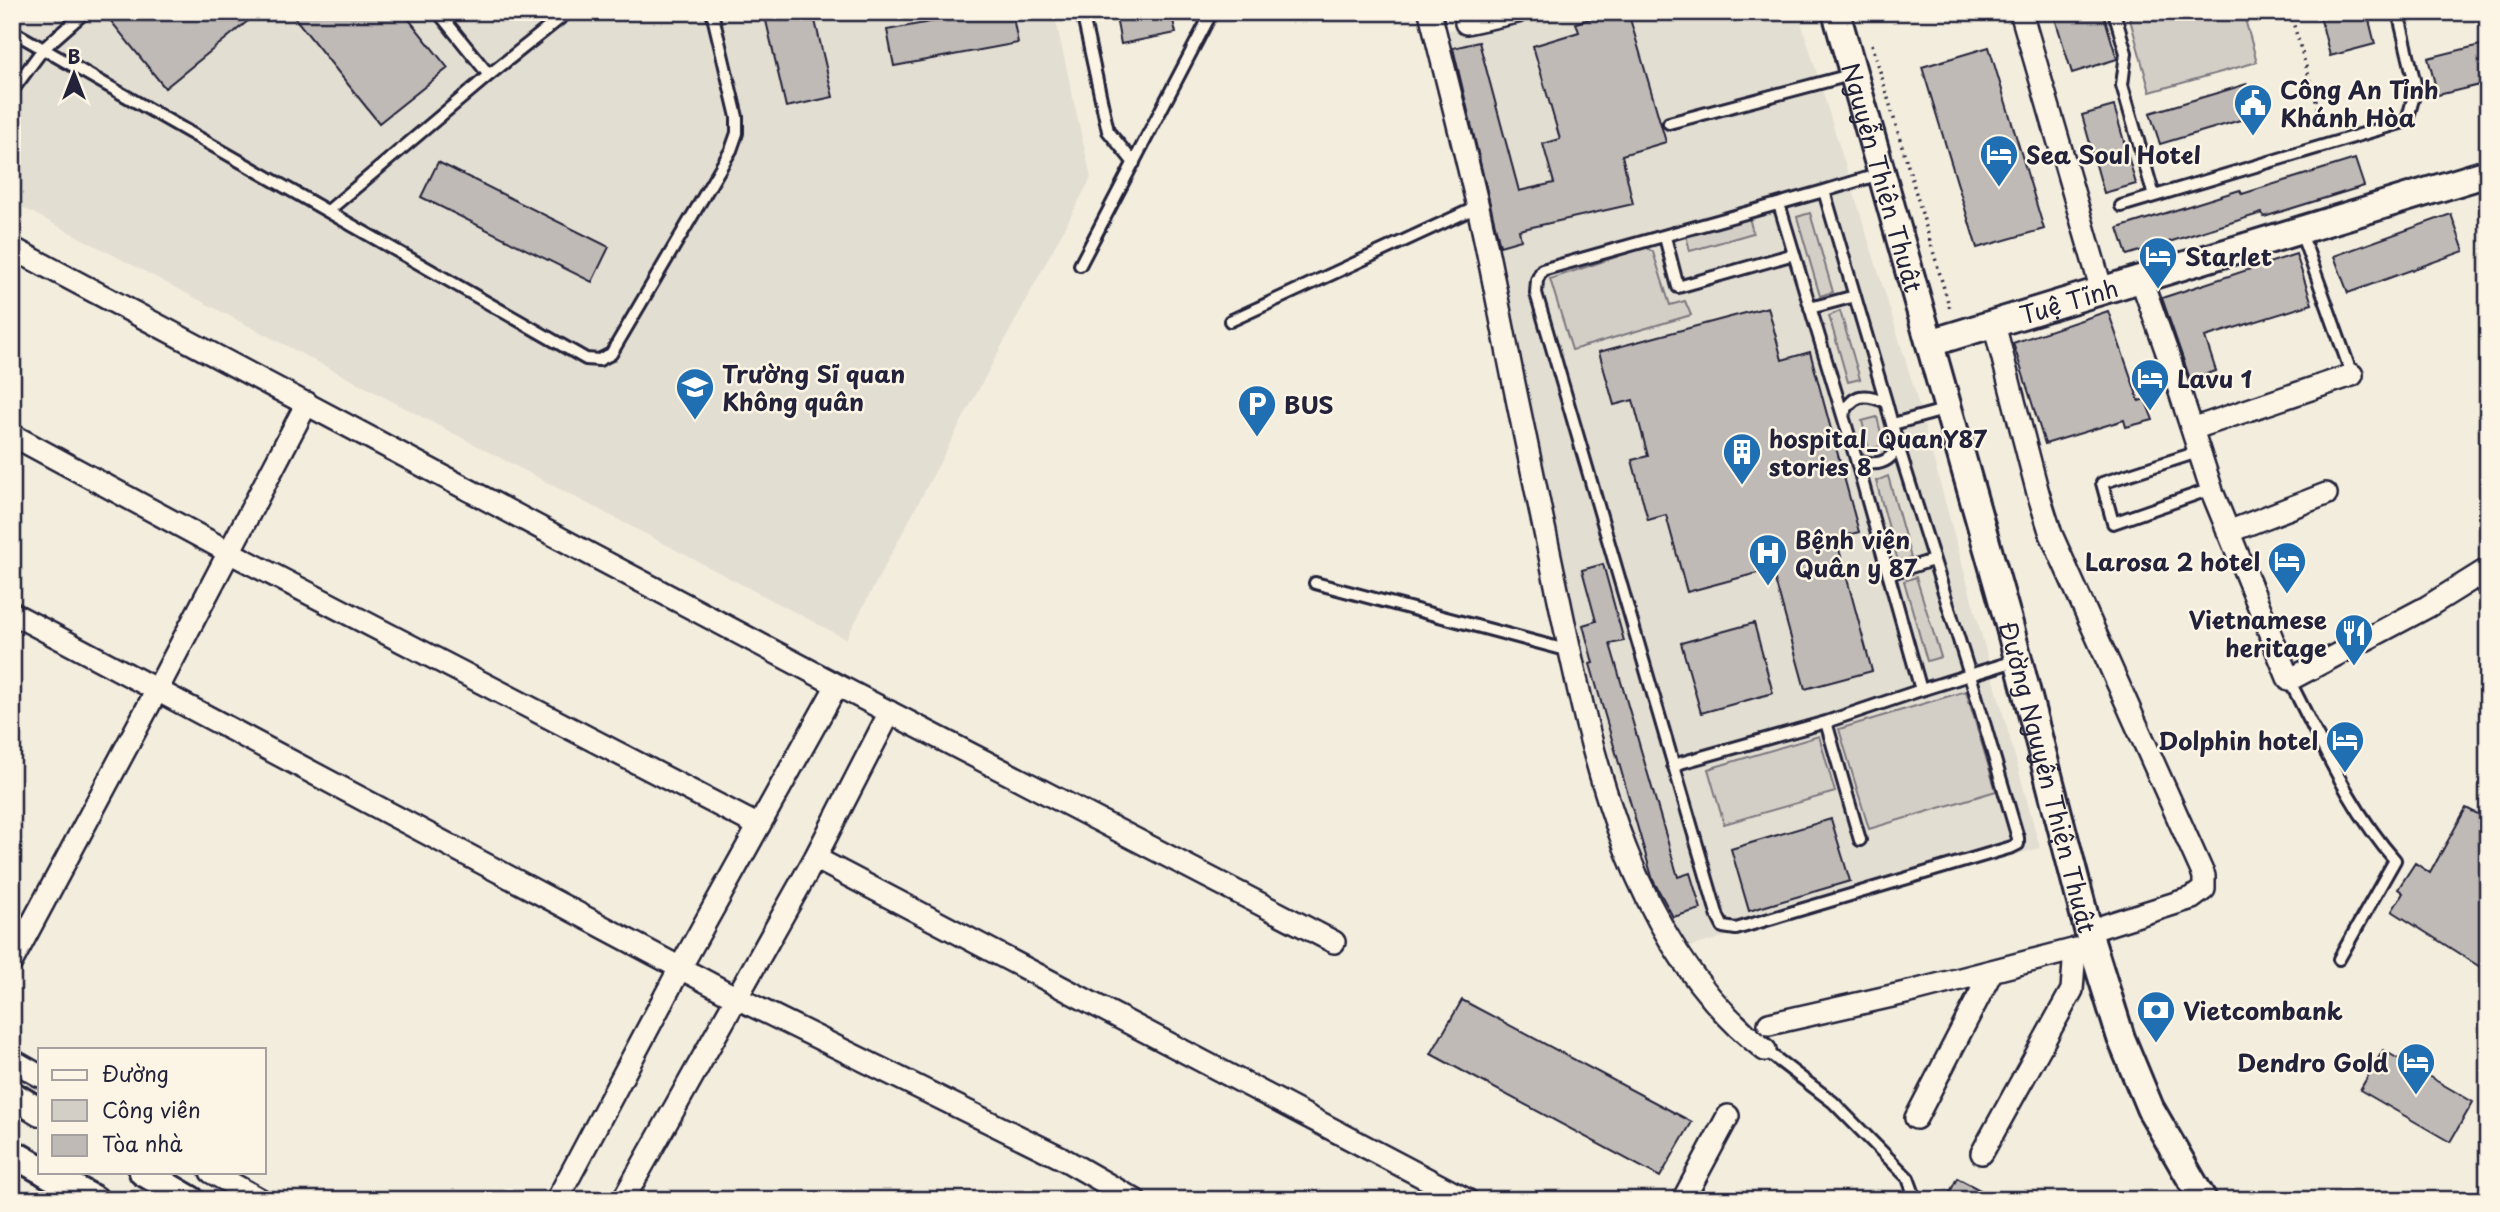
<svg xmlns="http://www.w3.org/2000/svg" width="2500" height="1212" viewBox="0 0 2500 1212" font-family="'Playpen Sans',sans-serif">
<rect width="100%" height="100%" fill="#f3edde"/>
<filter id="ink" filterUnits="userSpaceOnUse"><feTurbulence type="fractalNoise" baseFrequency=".0143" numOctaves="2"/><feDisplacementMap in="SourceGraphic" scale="14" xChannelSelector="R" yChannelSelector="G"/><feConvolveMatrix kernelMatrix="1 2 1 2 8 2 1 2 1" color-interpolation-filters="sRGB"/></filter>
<g filter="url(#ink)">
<path fill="#e3ded2" d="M12 12H1054L1091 178 846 639 12 202Z
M1549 12H1798L1912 381 2040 848 1682 949 1665 919 1638 852 1595 701 1541 473 1444 31Z"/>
<path fill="#d4cfc6" stroke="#7b7880" stroke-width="2" d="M2128 12H2243L2257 62 2150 92Z
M1748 213 1753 233 1690 251 1685 231Z
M1810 213 1833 292 1820 296 1797 217Z
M1646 247 1653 252 1670 305 1685 301 1691 315 1572 350 1550 279Z
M1840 311 1860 379 1848 382 1829 316Z
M1877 417 1884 445 1869 449 1862 421Z
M1888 476 1911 558 1898 561 1876 481Z
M1916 577 1941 657 1927 661 1904 581Z
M1966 691 1996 791 1869 829 1839 729Z
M1819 736 1835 792 1724 824 1708 769Z"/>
<path fill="#bfbab6" stroke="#22223b" stroke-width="2" d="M120 12H259L165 88 110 20Z
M290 12H403L448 68 379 123Z
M764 12H813L833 97 786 107Z
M983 12H1012L1018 43 894 66 887 30Z
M1115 12H1171L1176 33 1121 44Z
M1613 12H1628L1666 142 1622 155 1633 204 1519 230 1521 240 1500 246 1453 48 1479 42 1519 191 1554 183 1543 144 1560 139 1533 46 1579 32 1576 23Z
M2053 12H2103L2117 59 2072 73Z
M2319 12H2367L2375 44 2330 56Z
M2488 43V83L2438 95 2428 58Z
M1989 47 2044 229 1977 248 1922 67Z
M2247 84 2257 115 2160 144 2150 113Z
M2114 106 2136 184 2104 193 2082 115Z
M2355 159 2364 186 2264 217 2262 213 2127 255 2118 228 2240 190 2242 194Z
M438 162 609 247 592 282 421 197Z
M2451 214 2464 251 2348 293 2334 256Z
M2296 254 2312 304 2205 337 2216 371 2190 379 2162 298Z
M1768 307 1782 360 1810 352 1859 532 1836 538 1872 671 1805 689 1772 569 1687 592 1666 515 1648 520 1632 460 1648 456 1633 400 1614 405 1599 352Z
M2108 311 2139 401 2145 399 2153 420 2126 427 2124 420 2045 444 2013 343Z
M1603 564 1624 641 1610 644 1678 877 1690 873 1701 909 1673 917 1653 880 1590 664 1593 663 1583 625 1596 621 1582 570Z
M1754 623 1773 693 1701 713 1681 643Z
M2466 808 2488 819V972L2392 911 2403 893 2398 889 2415 863 2430 873Z
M1831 819 1850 881 1749 911 1731 849Z
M1462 1000 1692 1122 1660 1177 1431 1054Z
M2383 1050 2473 1102 2450 1142 2360 1090Z
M1957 1178 1999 1200H1946Z"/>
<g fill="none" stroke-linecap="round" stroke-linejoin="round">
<g stroke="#22223b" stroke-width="16">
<path id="service" d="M438 12 489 75
M1082 12 1108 131 1134 163
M2114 12 2126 53 2122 85 2154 196
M12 31 586 359 599 360 611 354 731 150 737 133V117L712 12
M12 91 43 49 85 12
M1669 123 1854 74
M1824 191 1880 174
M1779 204 1794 254
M2121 206 2407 121 2416 88 2398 12
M328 211 489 75 568 12
M2300 230 2352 375
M1665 237 1678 287 1794 254 1856 459 1921 690 2018 660
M1080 265 1212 12
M1810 308 1855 296
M1230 321 1477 207
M1886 402 1824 191 1542 270 1537 280 1536 293 1718 917 1723 927 1736 929 2012 847 2018 844V838L1970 675 1898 446
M1843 415C1853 393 1865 393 1886 402L1898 446C1889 464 1875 467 1856 459
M1893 424 1948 409
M2198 452 2102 483 2113 523 2211 489
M1889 574 1933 560
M2475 577 2488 595
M1315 583 1570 651
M2289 680C2321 741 2349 808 2395 860L2339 959
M1826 722 1860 840
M1673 765 1826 722 1921 690
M1765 1050 1833 1102 1908 1178 1916 1200"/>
</g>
<g stroke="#22223b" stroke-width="26">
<path id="minor" d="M1430 12C1446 77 1463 142 1478 207 1493 274 1505 341 1519 408 1533 474 1547 539 1560 604 1593 761 1631 945 1765 1050
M2021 12 2102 291
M1466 23 1517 12
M12 248 837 685 1334 942
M2141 279 2169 358 2213 494 2289 680 2427 607 2488 569
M1994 324 2038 493 2051 534 2204 876V889L2192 898 2088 931
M2192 429 2352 375
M12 435 229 552 759 826
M2228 532 2326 494
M12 613 735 997 1060 1157 1135 1200
M815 858 1467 1200
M12 961 157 690 307 403
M1769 1024 1914 991 2092 945
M12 1060 40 1076
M1916 1118 1992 971
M1982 1153 2072 990 2075 949
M211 1172 261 1200
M12 1198 15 1200
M557 1200 680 968 837 685
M623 1200 815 858 890 712
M1683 1200 1728 1116"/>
</g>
<g stroke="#22223b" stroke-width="32">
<g id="tertiary">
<path id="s1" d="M1836 12 2009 624 2092 945 2121 1038 2150 1108 2203 1200"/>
<path id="s2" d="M1930 343 2488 173"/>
<path d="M12 1095 40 1112"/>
<path d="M12 1153 40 1169"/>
<path d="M45 1172 95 1200"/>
<path d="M143 1172 191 1200"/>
</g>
</g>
<path stroke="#22223b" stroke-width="3.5" stroke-dasharray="2 5" stroke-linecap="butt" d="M2290 12 2325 131
M1872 44 1951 312"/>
<use href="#service" stroke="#fcf5e5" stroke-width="10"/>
<use href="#minor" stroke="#fcf5e5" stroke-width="21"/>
<use href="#tertiary" stroke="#fcf5e5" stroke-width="26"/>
</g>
</g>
<defs>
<g id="civic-pin" transform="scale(2.0125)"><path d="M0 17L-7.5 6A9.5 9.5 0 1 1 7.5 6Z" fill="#1f6fb2" stroke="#fcf5e5"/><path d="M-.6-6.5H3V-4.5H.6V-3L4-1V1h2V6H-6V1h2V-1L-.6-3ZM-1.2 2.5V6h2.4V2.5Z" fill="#fff"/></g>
<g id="hotel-pin" transform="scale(2.0125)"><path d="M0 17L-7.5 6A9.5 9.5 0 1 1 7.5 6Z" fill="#1f6fb2" stroke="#fcf5e5"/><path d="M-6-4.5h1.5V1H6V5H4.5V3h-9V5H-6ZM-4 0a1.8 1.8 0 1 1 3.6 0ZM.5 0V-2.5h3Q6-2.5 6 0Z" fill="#fff"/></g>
<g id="university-pin" transform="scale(2.0125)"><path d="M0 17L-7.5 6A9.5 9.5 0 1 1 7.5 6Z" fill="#1f6fb2" stroke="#fcf5e5"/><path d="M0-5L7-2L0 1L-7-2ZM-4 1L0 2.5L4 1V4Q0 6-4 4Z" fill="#fff"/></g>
<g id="parking-pin" transform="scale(2.0125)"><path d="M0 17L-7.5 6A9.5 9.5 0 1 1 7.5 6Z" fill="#1f6fb2" stroke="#fcf5e5"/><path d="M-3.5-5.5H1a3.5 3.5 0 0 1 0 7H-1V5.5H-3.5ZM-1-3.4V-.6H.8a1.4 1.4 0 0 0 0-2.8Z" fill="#fff"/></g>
<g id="building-pin" transform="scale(2.0125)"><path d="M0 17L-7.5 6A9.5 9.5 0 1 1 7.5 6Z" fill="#1f6fb2" stroke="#fcf5e5"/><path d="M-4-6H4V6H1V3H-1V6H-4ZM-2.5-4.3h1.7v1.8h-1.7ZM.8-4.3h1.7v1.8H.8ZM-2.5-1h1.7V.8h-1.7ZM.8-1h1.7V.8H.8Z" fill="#fff"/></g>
<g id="hospital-pin" transform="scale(2.0125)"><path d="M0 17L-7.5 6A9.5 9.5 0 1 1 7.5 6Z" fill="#1f6fb2" stroke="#fcf5e5"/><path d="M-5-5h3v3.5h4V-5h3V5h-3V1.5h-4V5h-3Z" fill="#fff"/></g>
<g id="restaurant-pin" transform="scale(2.0125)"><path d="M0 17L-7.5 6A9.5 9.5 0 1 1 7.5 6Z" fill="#1f6fb2" stroke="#fcf5e5"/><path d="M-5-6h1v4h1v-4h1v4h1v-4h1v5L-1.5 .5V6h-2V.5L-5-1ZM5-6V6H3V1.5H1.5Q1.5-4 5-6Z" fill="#fff"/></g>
<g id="bank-pin" transform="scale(2.0125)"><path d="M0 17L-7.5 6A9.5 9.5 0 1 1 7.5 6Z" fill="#1f6fb2" stroke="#fcf5e5"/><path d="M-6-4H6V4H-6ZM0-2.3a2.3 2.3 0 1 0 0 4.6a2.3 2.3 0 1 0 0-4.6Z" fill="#fff"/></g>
</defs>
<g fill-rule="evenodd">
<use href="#civic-pin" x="2253" y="103"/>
<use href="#hotel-pin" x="1999" y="154"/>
<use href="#hotel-pin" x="2158" y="256"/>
<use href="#hotel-pin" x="2150" y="378"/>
<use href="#university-pin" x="695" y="387"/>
<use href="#parking-pin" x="1257" y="404"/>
<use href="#building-pin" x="1742" y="452"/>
<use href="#hospital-pin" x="1768" y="553"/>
<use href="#hotel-pin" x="2287" y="561"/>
<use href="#restaurant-pin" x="2354" y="633"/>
<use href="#hotel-pin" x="2345" y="740"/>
<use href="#bank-pin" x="2156" y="1010"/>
<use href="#hotel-pin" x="2416" y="1062"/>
</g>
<g text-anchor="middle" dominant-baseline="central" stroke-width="5" stroke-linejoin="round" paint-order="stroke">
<g font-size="24" font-weight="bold" fill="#22223b" stroke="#fcf5e5" text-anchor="start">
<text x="2280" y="89">Công An Tỉnh<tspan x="2280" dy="28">Khánh Hòa</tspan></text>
<text x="2026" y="154">Sea Soul Hotel</text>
<text x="2185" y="256">Starlet</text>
<text x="722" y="373">Trường Sĩ quan<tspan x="722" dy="28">Không quân</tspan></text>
<text x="2177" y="378">Lavu 1</text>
<text x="1284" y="404">BUS</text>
<text x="1769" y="438">hospital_QuanY87<tspan x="1769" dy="28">stories 8</tspan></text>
<text x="1795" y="539">Bệnh viện<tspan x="1795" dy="28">Quân y 87</tspan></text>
<text x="2260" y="561" text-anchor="end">Larosa 2 hotel</text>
<text x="2327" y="619" text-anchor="end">Vietnamese<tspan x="2327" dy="28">heritage</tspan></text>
<text x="2318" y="740" text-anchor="end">Dolphin hotel</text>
<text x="2183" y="1010">Vietcombank</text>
<text x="2389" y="1062" text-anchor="end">Dendro Gold</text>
</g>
<g font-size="24" fill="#22223b" stroke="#fcf5e5">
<text stroke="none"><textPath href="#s1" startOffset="172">Nguyễn Thiện Thuật</textPath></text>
<text stroke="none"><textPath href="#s2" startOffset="145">Tuệ Tĩnh</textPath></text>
<text stroke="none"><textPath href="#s1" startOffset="794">Đường Nguyễn Thiện Thuật</textPath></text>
</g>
</g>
<rect width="2500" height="1212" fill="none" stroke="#fcf5e5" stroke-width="42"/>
<rect x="21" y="21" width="2458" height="1170" fill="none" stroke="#22223b" stroke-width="2.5" filter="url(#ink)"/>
<rect x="38" y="1048" width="228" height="126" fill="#fcf5e5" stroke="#a5a1a1" stroke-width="2"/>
<rect x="52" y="1070" width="35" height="10" fill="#fcf5e5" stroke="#a5a1a1" stroke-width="2"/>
<text x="102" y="1082" font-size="21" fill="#22223b">Đường</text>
<rect x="52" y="1100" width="35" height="21" fill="#d4cfc6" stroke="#a5a1a1" stroke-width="2"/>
<text x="102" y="1118" font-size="21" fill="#22223b">Công viên</text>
<rect x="52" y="1135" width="35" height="21" fill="#bfbab6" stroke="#a5a1a1" stroke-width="2"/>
<text x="102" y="1152" font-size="21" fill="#22223b">Tòa nhà</text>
<g transform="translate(74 74)" stroke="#fcf5e5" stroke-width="5" paint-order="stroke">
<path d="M0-5L12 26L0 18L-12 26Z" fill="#22223b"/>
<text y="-10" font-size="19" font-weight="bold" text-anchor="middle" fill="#22223b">B</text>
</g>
</svg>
